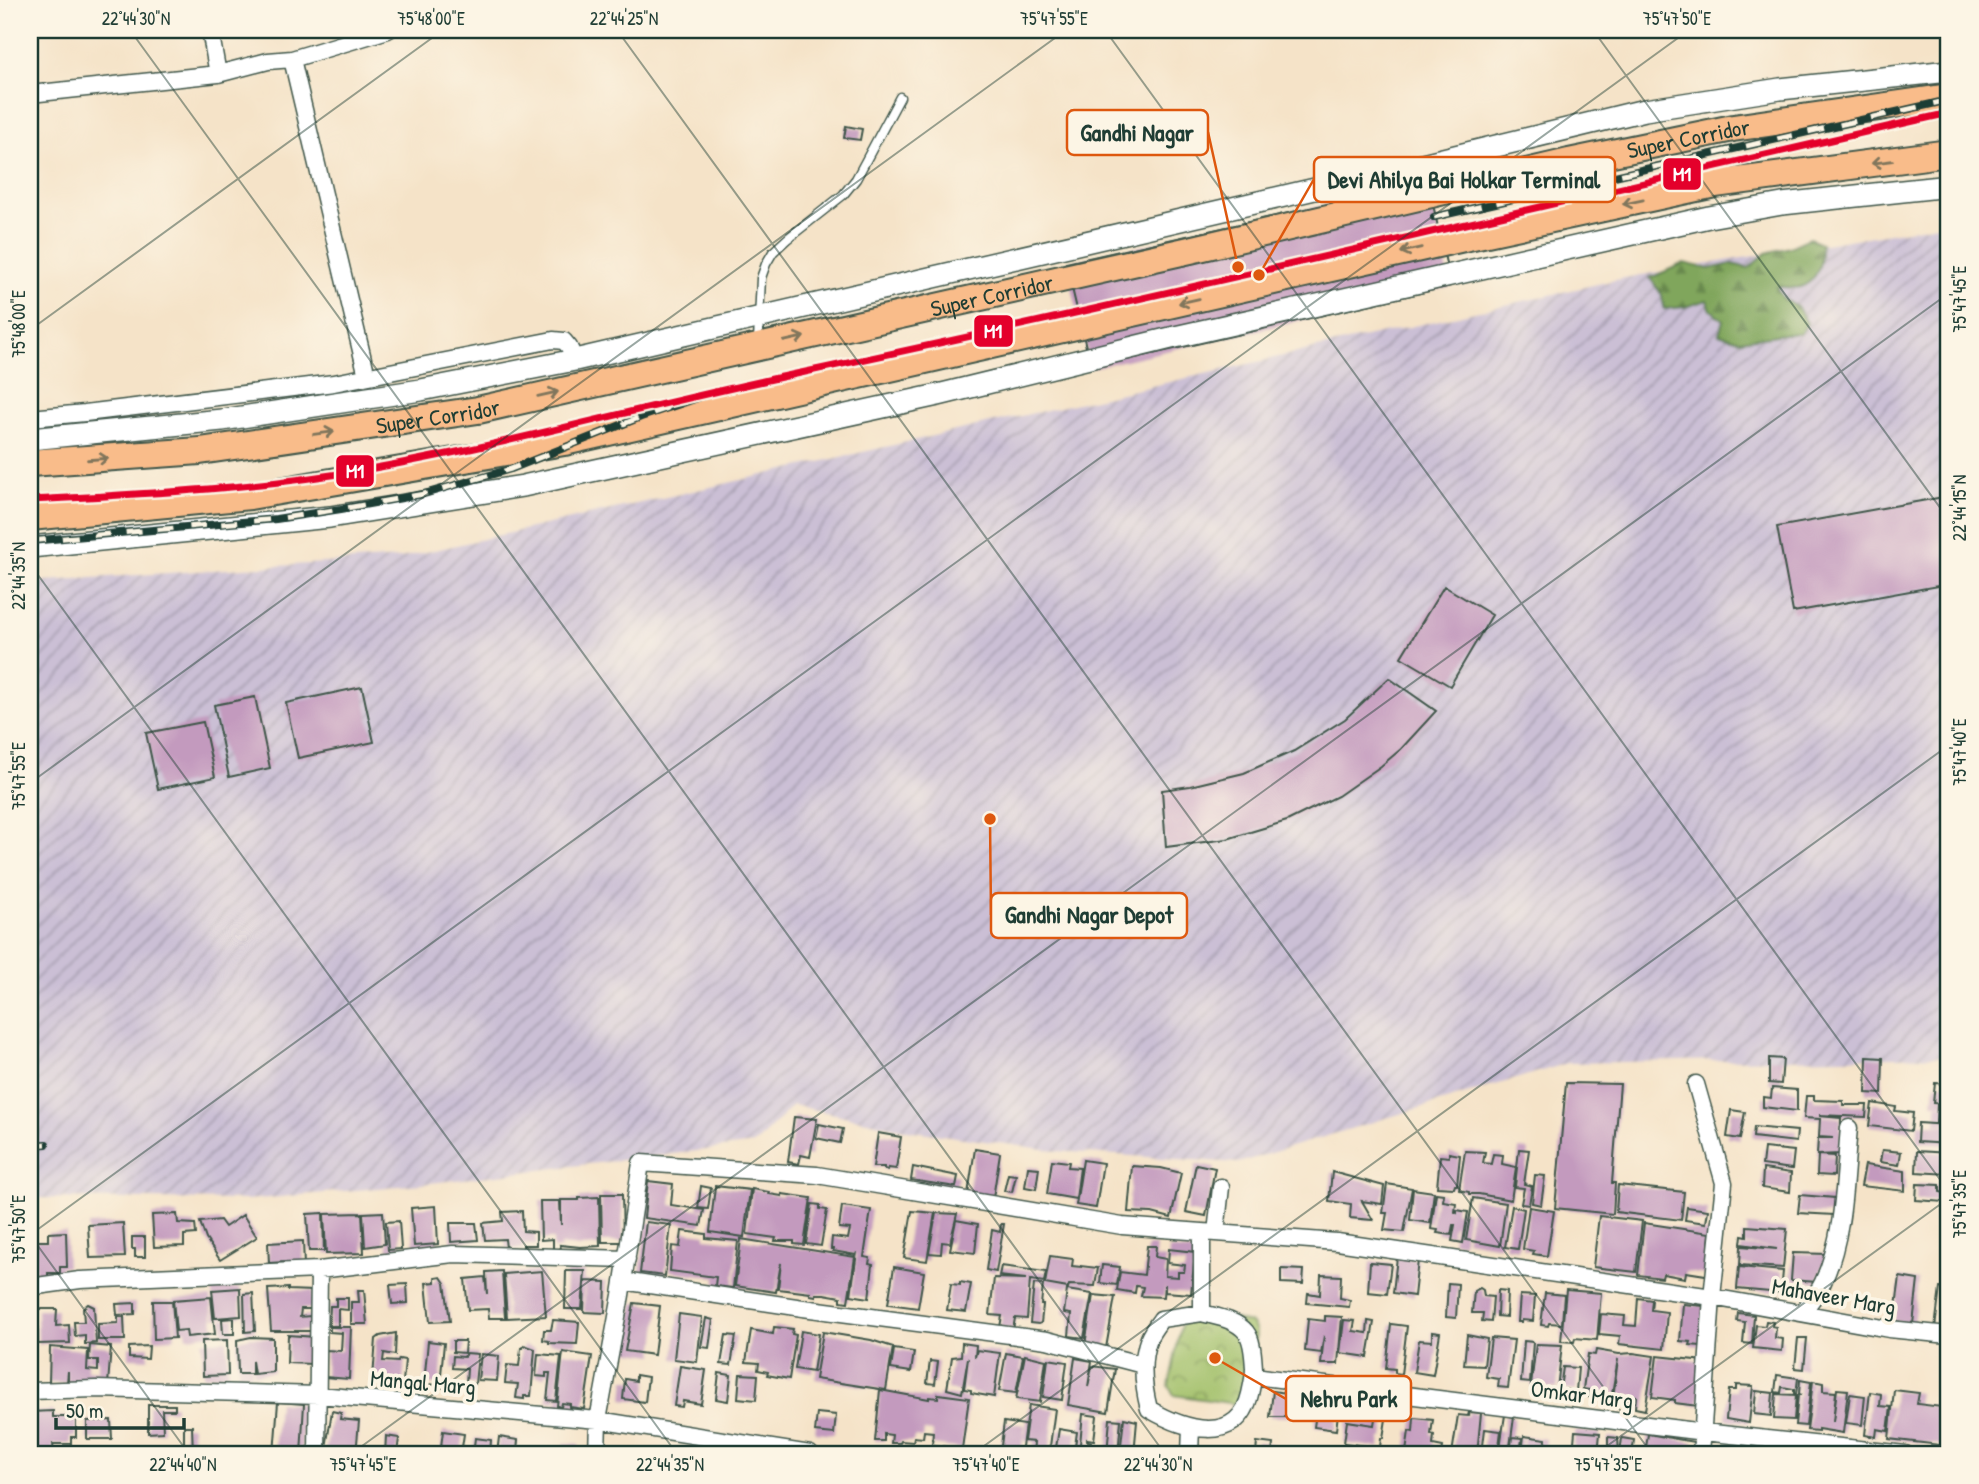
<svg xmlns="http://www.w3.org/2000/svg" width="1979" height="1484" viewBox="0 0 1979 1484" font-family="'Patrick Hand',sans-serif">
<defs>
<pattern id="industrial-furrows" width="10" height="10" patternUnits="userSpaceOnUse" patternTransform="scale(1.75)"><rect width="10" height="10" fill="#cbbfd5"/><path d="M-1 1l2-2M0 10L10 0M9 11l2-2" fill="none" stroke="#a49cae"/></pattern>
<pattern id="forest-firs" width="22" height="20" patternUnits="userSpaceOnUse" patternTransform="scale(1.75)"><rect width="22" height="20" fill="#80a65c"/><path d="M5 1l3.5 6h-7zM16 11l3.5 6h-7z" fill="#68884d"/></pattern>
<pattern id="park-crowns" width="20" height="18" patternUnits="userSpaceOnUse" patternTransform="scale(1.75)"><rect width="20" height="18" fill="#a0bf67"/><path d="M2 6a3 3 0 1 1 6 0M12 15a3 3 0 1 1 6 0" fill="none" stroke="#829c56"/></pattern>
</defs>
<rect width="100%" height="100%" fill="#fcf5e5"/>
<filter id="ink" filterUnits="userSpaceOnUse"><feTurbulence type="fractalNoise" baseFrequency=".0143" numOctaves="2"/><feDisplacementMap in="SourceGraphic" scale="14" xChannelSelector="R" yChannelSelector="G"/><feConvolveMatrix kernelMatrix="1 2 1 2 8 2 1 2 1" color-interpolation-filters="sRGB"/></filter>
<filter id="wash" filterUnits="userSpaceOnUse"><feTurbulence type="fractalNoise" baseFrequency=".00686" numOctaves="4" result="noise"/><feDisplacementMap in="SourceGraphic" scale="28" xChannelSelector="R" yChannelSelector="G"/><feGaussianBlur stdDeviation="1.57" result="paint"/><feColorMatrix in="noise" values="0 0 0 0 0 0 0 0 0 0 0 0 0 0 0 0 0 1.4 0 .05"/><feComposite in="paint" operator="in"/></filter>
<g filter="url(#wash)">
<rect width="100%" height="100%" fill="#f5e3c8"/>
<path fill="url(#industrial-furrows)" d="M1949 223V1056L1568 1063 1238 1163 1057 1151 913 1131 793 1105 755 1144 422 1184 247 1200 30 1198V582L400 558 1624 278Z"/>
<path fill="url(#forest-firs)" stroke="#507248" stroke-width="2" d="M1809 238 1821 243C1822 261 1819 281 1800 287 1793 289 1783 286 1776 287L1784 299 1798 308 1807 323 1800 334H1784L1740 340 1719 334 1723 320 1711 310 1707 300 1685 307 1664 309 1662 295 1650 278 1684 263 1709 269 1732 264 1749 268 1766 253 1790 247Z"/>
<path fill="url(#park-crowns)" stroke="#607e4e" stroke-width="2" d="M1195 1313 1251 1323 1256 1330 1253 1398 1243 1405 1174 1395 1169 1386 1181 1325Z"/>
<g id="blocks">
<path fill="#c39abe" d="M846 126 862 129 860 140 844 138Z
M1428 182 1451 286 1091 368 1066 263Z
M1949 496V584L1793 612 1777 527Z
M1444 586 1492 615 1450 686 1401 657Z
M1389 678 1436 711 1401 749 1381 766 1338 796 1287 821 1227 839 1166 847 1162 790 1190 786 1244 773 1294 751 1345 719Z
M362 687 374 742 298 758 286 703Z
M255 697 270 768 229 777 214 705Z
M203 722 215 777 158 789 146 733Z
M1867 1057 1883 1058 1882 1094 1866 1093Z
M1769 1058 1783 1059 1781 1084 1769 1083Z
M1566 1083 1620 1084 1612 1183H1615L1613 1214 1555 1208Z
M1935 1083 1949 1084V1104L1933 1103Z
M1772 1088 1797 1090V1111L1763 1107V1097L1771 1098Z
M1806 1096H1814V1100L1843 1101V1105H1867L1866 1117 1820 1115V1116L1841 1118 1840 1154 1817 1155 1818 1138H1833L1819 1137 1820 1119 1804 1118Z
M1872 1103 1896 1107 1895 1111 1913 1113 1911 1131 1869 1126Z
M1937 1105H1949V1124L1936 1123Z
M1731 1110 1745 1112 1740 1139 1727 1137Z
M794 1117 817 1119 810 1157 801 1155 799 1164 788 1162Z
M1918 1123 1949 1125V1144L1917 1142Z
M819 1124 843 1129 840 1143 816 1138Z
M1754 1127 1797 1131 1796 1142 1753 1137Z
M878 1133 901 1137 896 1169 888 1168V1170L884 1169V1167H873Z
M1764 1148 1794 1151 1792 1169 1762 1165Z
M975 1149 1000 1153 993 1198 968 1194Z
M1519 1149 1529 1150 1524 1184 1532 1186 1529 1205 1521 1204 1524 1188 1515 1187Z
M1882 1150 1901 1152 1899 1165 1880 1162Z
M1465 1151 1485 1152 1483 1163 1491 1164 1493 1154 1503 1155 1502 1164 1516 1167 1511 1200 1479 1194H1469V1192L1459 1190Z
M1917 1151 1949 1153V1174L1916 1172Z
M1449 1153 1460 1155 1457 1185H1455L1454 1188 1437 1187 1440 1156 1449 1157Z
M1818 1155 1835 1156 1834 1176 1817 1175Z
M1052 1160 1069 1162 1068 1167 1080 1168 1076 1199 1047 1194Z
M1083 1160 1103 1163 1096 1208 1076 1205Z
M1196 1164 1215 1168 1206 1216 1186 1212Z
M1865 1165 1905 1171V1191L1861 1186Z
M1132 1166 1161 1168 1181 1173 1171 1218 1152 1213 1128 1212Z
M913 1167 958 1176 956 1187 911 1180Z
M1028 1167 1039 1168 1036 1189 1025 1187Z
M1763 1169 1791 1173 1790 1192 1762 1188Z
M1332 1172 1384 1186 1382 1204 1362 1201 1373 1220 1350 1218 1351 1204 1329 1201Z
M1008 1174 1016 1175 1012 1192 1004 1191Z
M1535 1175 1545 1176 1541 1205 1532 1203Z
M648 1181 673 1184 671 1205 704 1210 701 1226 644 1218Z
M1387 1184 1412 1188 1404 1232 1384 1230 1387 1213H1383Z
M1917 1184 1940 1185V1192L1945 1193V1202L1916 1200Z
M1618 1185 1684 1192 1681 1220 1616 1212Z
M701 1186 711 1188 708 1209 698 1208Z
M715 1186 750 1190 744 1237 710 1232Z
M752 1189 769 1192V1194L782 1196V1194L811 1198 804 1245 794 1244V1241H775L776 1238 747 1234Z
M1413 1189 1434 1192 1430 1223 1410 1220Z
M1436 1193 1444 1194 1443 1201 1456 1203 1455 1212 1457 1213V1210L1468 1212 1463 1243 1452 1241 1455 1225H1453L1451 1235 1437 1233 1438 1230 1431 1229Z
M601 1194H622L623 1242H602Z
M1800 1195 1835 1198 1834 1215 1798 1213Z
M599 1197 600 1246 580 1247 560 1245 561 1249H553V1239L541 1240 540 1201H560L561 1225V1200H579V1198Z
M1473 1198 1506 1203 1500 1246 1466 1240Z
M812 1204 820 1205V1209L827 1210 821 1246 806 1244Z
M436 1206 438 1244 414 1246 411 1208Z
M842 1206 871 1210 864 1257 870 1258 869 1264 873 1265 869 1298 851 1295 857 1252 856 1255 833 1251V1249H831L832 1237 848 1239 850 1229 839 1228Z
M1512 1206 1524 1209 1518 1249 1505 1247Z
M1529 1207 1554 1211 1547 1256 1533 1254 1534 1251 1523 1249Z
M1687 1207 1708 1210 1706 1223 1685 1220Z
M522 1211 523 1231 536 1232V1245H523V1249L506 1248 505 1239 485 1240 483 1223 503 1221 502 1212Z
M912 1211 935 1213 927 1261 904 1258Z
M383 1212 385 1244 365 1247 363 1213Z
M323 1213 324 1251H309L307 1214Z
M362 1213 364 1253 326 1254 324 1214Z
M936 1213 957 1214 950 1243 942 1242 941 1254 929 1253Z
M177 1214 178 1223 195 1224 196 1234 184 1235V1246L154 1247 152 1215Z
M243 1215 257 1237 220 1260 206 1239 200 1222 220 1220 225 1227Z
M1599 1216 1642 1221 1636 1272 1593 1267Z
M956 1220 978 1224 975 1253 950 1250Z
M399 1221 401 1249 388 1250 386 1222Z
M646 1222 671 1225 665 1276 640 1273Z
M123 1223 125 1257 90 1258 88 1225Z
M450 1223H476L478 1240 451 1242Z
M1644 1223 1710 1233 1709 1247H1714L1712 1276 1686 1272 1685 1278 1663 1274 1662 1278 1638 1275Z
M1001 1224H1004L996 1272 986 1270 992 1230 1000 1232Z
M1747 1226 1787 1229 1783 1268 1740 1265 1741 1246 1777 1249 1741 1244 1742 1235 1747 1236Z
M682 1231 706 1234V1238L738 1241 733 1288 715 1286 716 1277 670 1271 672 1246 680 1247Z
M66 1232 67 1267H60V1273H48V1280H35V1264H30V1235L33 1234V1241H48V1233Z
M132 1237H145V1257H135V1249H132Z
M741 1239 855 1257 848 1302 841 1301V1297L824 1294H816V1296L810 1295V1293L778 1289 781 1263 776 1292 735 1286Z
M303 1241 304 1266 285 1267V1262L269 1263 268 1243Z
M1147 1246H1156L1155 1257 1166 1259 1165 1276 1178 1277V1272H1184L1185 1265 1168 1263 1169 1249 1195 1252 1191 1294 1165 1292V1284L1164 1297 1141 1296 1143 1287 1136 1286 1135 1293 1117 1290 1120 1272 1144 1275Z
M1793 1253 1827 1254 1817 1282 1791 1280Z
M1050 1256 1073 1259 1072 1266 1081 1267V1266L1098 1268 1095 1286 1069 1285 1068 1288 1045 1284Z
M1397 1257 1418 1260 1414 1296 1393 1293Z
M1370 1262 1391 1264 1387 1294 1368 1292Z
M1102 1265 1120 1267 1117 1285 1100 1283Z
M1001 1266 1046 1272 1044 1282 1030 1280 1027 1319 1015 1318 1013 1330 1000 1327 1002 1316 990 1315 994 1278 1026 1279 999 1276Z
M894 1267 924 1272 918 1308 888 1304Z
M1739 1267 1783 1271 1781 1293 1737 1289Z
M1281 1269 1304 1270 1303 1284 1281 1283Z
M502 1271 505 1318H489L488 1309 468 1310 465 1279 485 1277 487 1294 486 1272Z
M542 1271 546 1316 507 1318 504 1274Z
M566 1271H585L582 1309H565Z
M1321 1275 1341 1276 1340 1298 1350 1300 1349 1307 1307 1303 1308 1293 1320 1295Z
M441 1277 445 1283 450 1321 430 1322 426 1283 435 1282V1278Z
M1900 1277 1918 1280 1913 1324 1894 1321Z
M585 1281 606 1282 605 1313 584 1312Z
M960 1282 971 1284 966 1312 947 1310 951 1284 960 1285Z
M1448 1283 1458 1284 1456 1318 1446 1317Z
M407 1284 408 1303 392 1304 390 1285Z
M1034 1284 1043 1285 1041 1305H1043L1041 1323 1039 1324 1030 1323Z
M240 1288 241 1316 215 1318 212 1290Z
M288 1288V1290L313 1291 312 1309H301L300 1317 310 1316 311 1331H271L268 1289Z
M1480 1288 1483 1290 1484 1296 1493 1297 1491 1322 1482 1321 1483 1313H1472L1474 1291Z
M1940 1288 1949 1289V1326L1944 1325V1329L1935 1328Z
M358 1290H364L367 1324H351V1302H359Z
M1067 1290 1092 1294 1084 1338 1069 1336 1071 1314 1064 1313Z
M1498 1290 1507 1291 1506 1317 1497 1316Z
M1566 1290 1601 1293 1597 1340 1575 1338 1574 1342 1561 1341Z
M253 1293 255 1331 245 1332 244 1294Z
M1545 1293 1564 1295 1562 1324 1549 1323 1548 1326 1541 1325Z
M1093 1295 1115 1297 1106 1348 1085 1345Z
M1520 1295 1535 1296 1533 1321 1522 1320V1322H1518Z
M211 1297 215 1334 187 1337 186 1330 176 1331 173 1300Z
M336 1298H348V1310L338 1309V1326H329L330 1306H336Z
M1638 1298 1652 1300 1651 1310 1667 1312 1664 1349 1619 1344 1620 1336 1599 1334 1601 1314 1625 1316 1624 1325 1636 1326Z
M153 1301H172L175 1338 154 1339Z
M135 1303V1314L117 1315 116 1304Z
M634 1303 660 1306 654 1355 625 1351Z
M88 1304 94 1307 96 1343 85 1344V1335L75 1336 74 1322H84L83 1308Z
M1683 1304 1704 1306 1701 1346 1690 1345 1691 1342 1680 1341Z
M37 1309H57L56 1326 69 1325 70 1343 38 1344Z
M1738 1313 1754 1315 1752 1344 1743 1343 1745 1322 1737 1321Z
M679 1314 702 1317 697 1362 674 1359Z
M1325 1316 1342 1317 1338 1364H1321L1324 1336 1321 1353 1305 1351 1308 1319 1325 1321Z
M118 1317H124L125 1340H98V1324L118 1323Z
M234 1318V1334H223L222 1319Z
M706 1318 713 1320 709 1348 701 1347Z
M553 1320 579 1322 577 1344 549 1343V1341L543 1340 544 1330H551Z
M1344 1320 1355 1321 1353 1331 1367 1333 1368 1321 1374 1322 1368 1357 1340 1353Z
M1766 1321 1773 1322 1772 1326 1776 1327 1775 1338 1783 1339 1782 1351 1753 1348 1756 1325 1765 1326Z
M1391 1324 1407 1326 1401 1374 1395 1373V1369L1386 1368Z
M330 1327H351L349 1379 325 1377 326 1350 341 1351 342 1333 330 1332Z
M774 1327 793 1329 792 1334 796 1335 789 1379 767 1375 768 1372 758 1370 759 1363 746 1362 751 1330 773 1334Z
M801 1331 819 1334 813 1372 795 1369Z
M823 1332 871 1340 893 1347 886 1390 815 1379Z
M1432 1332 1440 1333 1433 1375 1414 1372 1419 1340 1432 1341Z
M396 1333 395 1355 384 1353 383 1361 398 1362 399 1359 405 1360 403 1382 373 1378 376 1339 380 1336Z
M288 1335 315 1337 313 1364 287 1363Z
M726 1335 736 1336 731 1365 721 1364Z
M1467 1335 1487 1339 1484 1366 1464 1365Z
M251 1337 273 1338V1372L254 1374 252 1361V1374H238L237 1340Z
M1491 1338 1514 1340 1508 1388 1498 1387 1499 1379 1486 1377Z
M1798 1338H1807L1804 1369 1795 1368Z
M227 1340 228 1375 203 1376 202 1341Z
M428 1341 444 1343 440 1385 424 1384Z
M453 1341H465L464 1353 453 1352Z
M1524 1341 1533 1342 1530 1383 1521 1382Z
M962 1343 976 1345 975 1357 977 1350 1000 1353 994 1397 971 1393V1390L964 1389 968 1358 962 1393 947 1389 952 1357 961 1356Z
M1536 1344 1562 1345 1557 1389 1531 1386Z
M90 1345 111 1347 108 1384 68 1383V1371L67 1383H49L50 1347 88 1350 87 1370 98 1371V1360H89Z
M524 1345 535 1349 531 1396H524V1399L516 1398 518 1384 505 1383 507 1365 519 1366 521 1348H523Z
M149 1346 148 1359 129 1358V1347Z
M894 1349 914 1352 911 1372 891 1369Z
M1596 1350 1619 1354 1633 1353 1654 1356 1645 1410 1635 1408 1636 1396 1627 1395V1400L1613 1398 1618 1359 1611 1399 1589 1397 1590 1390 1583 1389 1588 1354 1595 1355Z
M563 1352 592 1356 584 1409 570 1407V1404L562 1403 561 1407 557 1406Z
M466 1353 478 1354 475 1384 466 1383 467 1369 452 1368 453 1356 464 1357Z
M1006 1353 1023 1356 1016 1393 999 1391Z
M481 1354 499 1356 497 1381 478 1380Z
M538 1354 561 1356 556 1401 547 1400 550 1373H546V1377L536 1376Z
M1025 1355 1046 1360 1040 1402 1016 1399Z
M1657 1356 1704 1361 1698 1406 1675 1403V1400L1652 1397Z
M1075 1358 1092 1361 1088 1387 1092 1366 1115 1369 1108 1412 1068 1405Z
M1048 1359 1067 1362 1062 1400 1043 1397Z
M930 1361 938 1362 935 1384 927 1383Z
M680 1366 706 1370 701 1404 683 1401 682 1407 674 1406Z
M1563 1367 1578 1368 1576 1391 1560 1389Z
M719 1373 731 1375 728 1401 716 1399Z
M740 1374 758 1375 756 1400 738 1398Z
M636 1375 648 1377 645 1402 623 1399 625 1379 636 1381Z
M1777 1375 1798 1378 1796 1394H1794V1389L1782 1387 1781 1393 1775 1392Z
M1800 1380 1811 1382 1806 1426 1795 1425 1798 1395H1802L1799 1394Z
M1813 1381 1823 1383V1391L1836 1392 1833 1422 1837 1389 1848 1390 1843 1433 1818 1429V1431L1807 1430Z
M1736 1385 1753 1386 1749 1423 1726 1419 1729 1390H1736Z
M880 1390 929 1399V1397L938 1398V1394L969 1398 962 1449 932 1445 933 1432 924 1431 923 1438 914 1437 913 1442 901 1441 900 1443H891L892 1435 884 1434V1441H875Z
M1894 1390 1919 1393 1917 1404 1941 1407 1942 1399 1949 1400 1948 1446 1889 1439Z
M1273 1391 1294 1394 1291 1417H1270Z
M1756 1391 1773 1393 1771 1416 1754 1414Z
M1870 1392 1881 1394 1880 1406 1891 1407 1888 1431 1877 1429 1876 1437 1865 1435Z
M1776 1394 1796 1395 1794 1420 1774 1419Z
M1850 1394 1865 1396 1862 1425 1846 1423Z
M1318 1399 1327 1401V1403L1339 1405 1336 1430 1314 1427Z
M278 1402 304 1404 301 1454H274Z
M148 1405H175V1410H162L163 1432 148 1433Z
M1029 1405 1055 1409 1049 1454H1033L1034 1442 1024 1441Z
M53 1411V1417H76V1437H71V1444H53L54 1454H30V1412Z
M332 1411 341 1413 340 1419 359 1421 356 1454H325Z
M1376 1412 1387 1413 1383 1438H1381L1380 1448 1344 1443 1347 1421 1374 1425Z
M1469 1412 1481 1413 1477 1454H1452L1458 1415 1468 1416Z
M817 1413 836 1415 834 1434 815 1432Z
M1083 1414 1097 1416 1094 1440 1087 1439V1441L1091 1442 1090 1454H1079Z
M1505 1415 1514 1417 1509 1454H1499Z
M1124 1418 1137 1421 1134 1454H1120Z
M1414 1418 1433 1420 1431 1434 1434 1435 1433 1445 1443 1447 1442 1454 1406 1452 1409 1431 1413 1432Z
M1110 1419 1121 1420 1118 1454H1107Z
M111 1420 112 1439H87V1421Z
M1004 1422 1025 1425 1021 1454H1000Z
M184 1426H192L193 1453H184Z
M1059 1429 1077 1432 1074 1454H1055Z
M1485 1429 1501 1431 1498 1454H1482Z
M443 1431 464 1434 461 1454H440Z
M1575 1431 1600 1433 1598 1454H1573Z
M1648 1434 1694 1442 1692 1454H1645Z
M386 1436 399 1438 397 1454H385Z
M1524 1436 1546 1439 1545 1454H1522Z
M499 1437 518 1440 517 1451 521 1452V1454H497Z
M1512 1437 1522 1438 1520 1454H1510Z
M1608 1437 1618 1438 1619 1454H1602L1603 1447H1608Z
M475 1438 491 1440 490 1454H473Z
M1622 1438 1634 1440 1632 1454H1620Z
M1257 1442 1273 1444 1272 1454H1256Z
M564 1443 579 1444V1454H564Z
M1310 1447 1328 1449V1454H1299L1300 1451 1309 1452Z
M1720 1447 1746 1450V1454H1719Z"/>
</g>
</g>
<g filter="url(#ink)">
<use href="#blocks" fill-opacity="0" stroke="#3f564a" stroke-width="2"/>
<g fill="none" stroke-linecap="round" stroke-linejoin="round">
<g stroke="#3f564a" stroke-width="11">
<path id="service" d="M758 341 761 278 766 264 773 252 787 239 843 195 856 179 900 97"/>
</g>
<g stroke="#3f564a" stroke-width="19">
<path id="minor" d="M210 30 218 74
M292 59 367 376
M30 94 218 74 268 61 292 59 388 30
M30 418 85 413 334 383 553 340 564 341 569 347 575 360
M1696 1084 1724 1183 1712 1297 1701 1454
M1202 1232V1313
M1216 1233 1221 1187
M623 1281 803 1308 1047 1340 1143 1365
M30 1287 80 1280 319 1270 453 1254 627 1259
M1202 1313C1217 1317 1235 1319 1246 1332 1253 1341 1253 1356 1254 1368 1254 1377 1252 1385 1250 1394 1238 1447 1183 1429 1149 1409 1143 1386 1140 1361 1149 1338 1152 1331 1157 1325 1161 1319Z
M1802 1313C1809 1303 1818 1293 1823 1282 1845 1234 1844 1179 1849 1128
M1254 1376 1704 1432 1905 1454
M30 1391 96 1389 319 1395 598 1420 810 1454
M317 1454 319 1270
M597 1454 598 1420 621 1295 641 1163 817 1175 1122 1226 1337 1242 1712 1297 1889 1329 1949 1335
M1190 1454 1191 1427"/>
</g>
<g stroke="#3f564a" stroke-width="24">
<path id="tertiary" d="M30 439 222 420 421 390 575 360 1410 167 1645 110 1780 89 1949 71
M30 547 330 517 523 486 938 395 1175 337 1709 217 1782 204 1949 186"/>
</g>
<g stroke="#3f564a" stroke-width="30">
<g id="primary">
<path id="s1" d="M30 463 200 451 478 410 1190 250 1569 162 1733 128 1949 97"/>
<path d="M30 517 250 496 564 442 1468 237 1715 184 1949 153"/>
</g>
</g>
<use href="#service" stroke="#fff" stroke-width="8"/>
<use href="#minor" stroke="#fff" stroke-width="16"/>
<use href="#tertiary" stroke="#fff" stroke-width="21"/>
<use href="#primary" stroke="#f9bc8a" stroke-width="26"/>
<g stroke="#1f3d34" stroke-width="8">
<path id="rail" d="M1434 217 1949 100
M1438 230 1949 113
M30 541 276 519 341 509 424 494 511 469 641 417 722 390
M30 1145 46 1144"/>
</g>
<use href="#rail" stroke="#fcf5e5" stroke-width="5" stroke-dasharray="16" stroke-linecap="butt"/>
<g stroke="#fcf5e5" stroke-width="12">
<path id="metro-1" d="M30 500C141 494 253 489 363 470 509 445 651 404 796 374 1182 292 1565 200 1949 113"/>
</g>
<use href="#metro-1" stroke="#e4002b" stroke-width="7"/>
</g>
<defs><path id="oneway-shaft" d="M-6 0H5M1.5-3L5.5 0L1.5 3" fill="none" stroke-width="1.6" stroke-linecap="round" stroke-linejoin="round" transform="scale(1.75)"/></defs>
<g stroke="#81765b">
<use href="#oneway-shaft" transform="translate(1882 162) rotate(172)"/>
<use href="#oneway-shaft" transform="translate(1633 202) rotate(168)"/>
<use href="#oneway-shaft" transform="translate(1411 250) rotate(167)"/>
<use href="#oneway-shaft" transform="translate(1189 301) rotate(167)"/>
<use href="#oneway-shaft" transform="translate(794 339) rotate(-13)"/>
<use href="#oneway-shaft" transform="translate(548 394) rotate(-13)"/>
<use href="#oneway-shaft" transform="translate(324 433) rotate(-8)"/>
<use href="#oneway-shaft" transform="translate(98 459) rotate(-4)"/>
</g>
</g>
<path fill="none" stroke="#1f3d34" stroke-width="2" stroke-opacity="0.45" d="M130 30 1165 1454M617 30 1652 1454M1105 30 1949 1192M1593 30 1949 520M30 330 443 30M30 564 677 1454M30 783 1066 30M30 1235 1689 30M30 1235 189 1454M351 1454 1949 293M973 1454 1949 745M1596 1454 1949 1198"/>
<g text-anchor="middle" dominant-baseline="central" stroke-width="7" stroke-linejoin="round" paint-order="stroke">
<g font-size="23" fill="#1f3d34" stroke="#fcf5e5">
<text stroke="none"><textPath href="#s1" startOffset="1692">Super Corridor</textPath></text>
<text stroke="none"><textPath href="#s1" startOffset="978">Super Corridor</textPath></text>
<text stroke="none"><textPath href="#s1" startOffset="411">Super Corridor</textPath></text>
<text transform="translate(1834 1296) rotate(10)">Mahaveer Marg</text>
<text transform="translate(423 1382) rotate(5)">Mangal Marg</text>
<text transform="translate(1582 1394) rotate(7)">Omkar Marg</text>
</g>
</g>
<path fill="none" stroke="#de580e" stroke-width="2.5" d="M1238 267L1208 132M1259 275L1314 179M990 819L991 915M1215 1358L1286 1399"/>
<g fill="#de580e" stroke="#fcf5e5" stroke-width="2.5">
<circle cx="1238" cy="267" r="7"/>
<circle cx="1259" cy="275" r="7"/>
<circle cx="990" cy="819" r="7"/>
<circle cx="1215" cy="1358" r="7"/>
</g>
<g fill="#fcf5e5" stroke="#de580e" stroke-width="2.5">
<rect x="1067" y="110" width="141" height="45" rx="7"/>
<rect x="1314" y="157" width="301" height="45" rx="7"/>
<rect x="991" y="893" width="196" height="45" rx="7"/>
<rect x="1286" y="1376" width="125" height="45" rx="7"/>
</g>
<g font-size="24" text-anchor="middle" font-weight="bold" fill="#1f3d34">
<text x="1137" y="141">Gandhi Nagar</text>
<text x="1464" y="188">Devi Ahilya Bai Holkar Terminal</text>
<text x="1089" y="923">Gandhi Nagar Depot</text>
<text x="1349" y="1407">Nehru Park</text>
</g>
<g stroke="#fcf5e5" stroke-width="2.5">
<rect x="1662" y="157" width="40" height="34" rx="7" fill="#e4002b"/>
<rect x="973" y="314" width="41" height="34" rx="7" fill="#e4002b"/>
<rect x="335" y="454" width="40" height="34" rx="7" fill="#e4002b"/>
</g>
<g font-size="19" text-anchor="middle" font-weight="bold" fill="#fff">
<text x="1682" y="181">M1</text>
<text x="993" y="338">M1</text>
<text x="355" y="478">M1</text>
</g>
<rect width="1979" height="1484" fill="none" stroke="#fcf5e5" stroke-width="77"/>
<path d="M56 1418v10h128v-10" fill="none" stroke="#1f3d34" stroke-width="3.5"/>
<text x="66" y="1418" font-size="21" fill="#1f3d34" stroke="#fcf5e5" stroke-width="5" paint-order="stroke">50 m</text>
<rect x="38" y="38" width="1902" height="1408" fill="none" stroke="#1f3d34" stroke-width="2.5"/>
<g font-size="18" text-anchor="middle" fill="#1f3d34">
<text x="136" y="25">22°44'30"N</text>
<text x="431" y="25">75°48'00"E</text>
<text x="624" y="25">22°44'25"N</text>
<text x="1054" y="25">75°47'55"E</text>
<text x="1677" y="25">75°47'50"E</text>
<text transform="translate(1960 299) rotate(-90)" y="6">75°47'45"E</text>
<text transform="translate(19 324) rotate(-90)" y="6">75°48'00"E</text>
<text transform="translate(1960 508) rotate(-90)" y="6">22°44'15"N</text>
<text transform="translate(19 576) rotate(-90)" y="6">22°44'35"N</text>
<text transform="translate(1960 752) rotate(-90)" y="6">75°47'40"E</text>
<text transform="translate(19 776) rotate(-90)" y="6">75°47'55"E</text>
<text transform="translate(1960 1204) rotate(-90)" y="6">75°47'35"E</text>
<text transform="translate(19 1229) rotate(-90)" y="6">75°47'50"E</text>
<text x="183" y="1471">22°44'40"N</text>
<text x="363" y="1471">75°47'45"E</text>
<text x="670" y="1471">22°44'35"N</text>
<text x="986" y="1471">75°47'40"E</text>
<text x="1158" y="1471">22°44'30"N</text>
<text x="1608" y="1471">75°47'35"E</text>
</g>
</svg>
